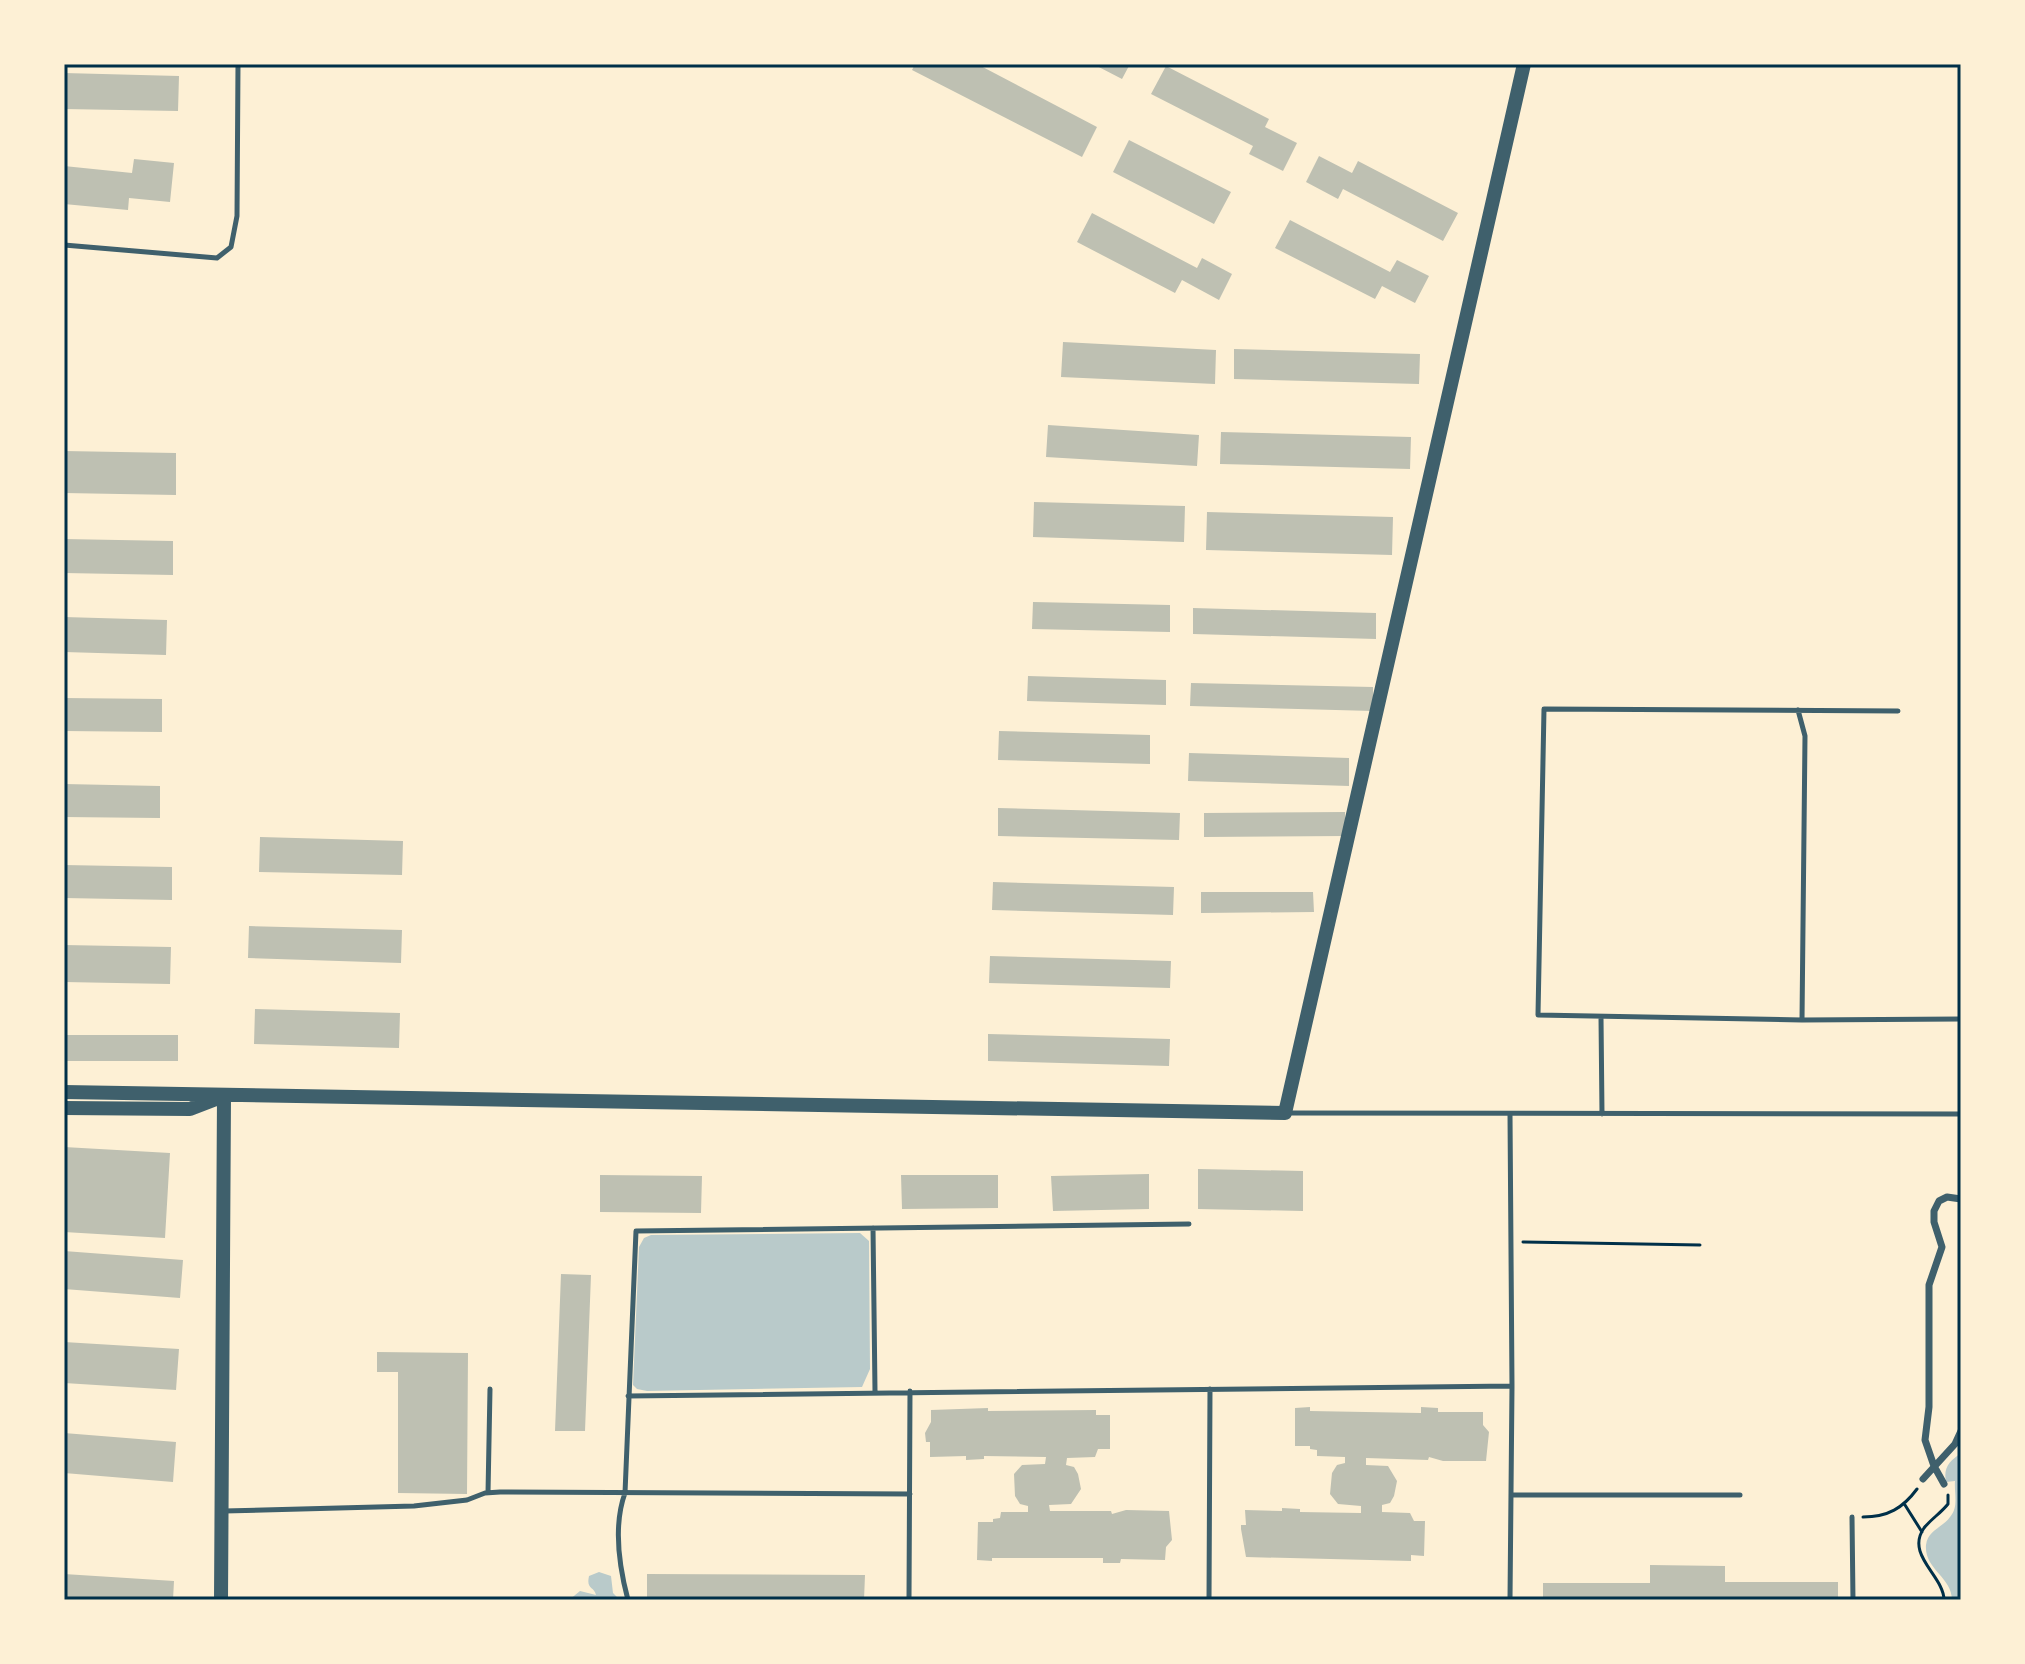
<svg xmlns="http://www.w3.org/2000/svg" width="2025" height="1664" viewBox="0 0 2025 1664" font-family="Montserrat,sans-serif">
<rect width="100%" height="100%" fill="#fdf0d5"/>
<path fill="#b9caca" d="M860 1233 869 1241 870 1369 862 1387 647 1391 637 1389 633 1385 639 1247 644 1238 651 1235Z
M1961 1453V1600H1952C1952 1577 1924 1569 1926 1545 1928 1530 1942 1528 1950 1517 1959 1507 1954 1493 1955 1481L1946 1482C1943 1467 1950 1461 1961 1453Z
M599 1572 611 1576 613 1593 620 1600H569L580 1591 596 1595C594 1586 586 1590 589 1576Z"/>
<path fill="#bec0b2" d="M915 64H977L1097 127 1082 157 912 70Z
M1093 64H1130L1122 79Z
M1166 66 1269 119 1265 127 1297 143 1283 171 1249 154 1253 146 1151 94Z
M64 73 179 76 178 111 64 109Z
M1129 140 1231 192 1214 224 1113 172Z
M1319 156 1352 173 1358 161 1458 213 1443 241 1343 189 1338 199 1306 182Z
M134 159 174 163 170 202 129 198 128 210 64 204V166L132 173Z
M1092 213 1197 268 1202 258 1232 274 1219 300 1182 280 1175 293 1077 242Z
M1290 220 1390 272 1397 260 1429 276 1415 303 1382 286 1375 299 1275 248Z
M1063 342 1216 350 1215 384 1061 377Z
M1234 349 1420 354 1419 384 1234 379Z
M1048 425 1199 435 1197 466 1046 457Z
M1221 432 1411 437 1410 469 1220 464Z
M64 451 176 453V495L64 493Z
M1034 502 1185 506 1184 542 1033 537Z
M1207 512 1393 517 1392 555 1206 550Z
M64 539 173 541V575L64 573Z
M1033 602 1170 605V632L1032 629Z
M1193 608 1376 613V639L1193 634Z
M64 617 167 620 166 655 64 652Z
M1028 676 1166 680V705L1027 701Z
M1191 683 1373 687V711L1190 706Z
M64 698 162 699V732L64 731Z
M999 731 1150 735V764L998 760Z
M1189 753 1349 758V786L1188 781Z
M64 784 160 786V818L64 817Z
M998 808 1180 813 1179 840 998 836Z
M1345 812V836L1204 837V813Z
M260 837 403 841 402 875 259 872Z
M64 865 172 867V900L64 898Z
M993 882 1174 887 1173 915 992 910Z
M1201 892H1313L1314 912 1201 913Z
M249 926 402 930 401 963 248 958Z
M64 945 171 947 170 984 64 982Z
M990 956 1171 961 1170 988 989 983Z
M255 1009 400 1013 399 1048 254 1044Z
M988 1034 1170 1039 1169 1066 988 1061Z
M64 1035H178V1061H64Z
M64 1147 170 1153 165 1238 64 1232Z
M1198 1169 1303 1171V1211L1198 1209Z
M1149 1174V1209L1053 1211 1051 1176Z
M600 1175 702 1176 701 1213 600 1212Z
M901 1175H998V1208L902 1209Z
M64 1251 183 1260 180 1298 64 1289Z
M561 1274 591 1275 585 1431H555Z
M64 1342 179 1349 176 1390 64 1383Z
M377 1352 468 1353 467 1494 398 1493V1372H377Z
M1310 1407V1411L1421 1413V1407L1438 1408V1412H1483V1425L1489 1432 1486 1461H1443L1429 1457 1428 1460 1366 1458V1465L1388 1466 1397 1481 1394 1496 1390 1503 1382 1505V1512L1410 1513 1414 1521H1425L1424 1556 1411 1555V1561L1246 1557 1241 1529V1525H1246L1245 1510 1282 1511V1508L1300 1509V1512L1361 1513V1506L1338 1504 1330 1494 1332 1473 1337 1465 1345 1463V1457L1317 1456V1450L1310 1449V1446H1295V1408Z
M988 1408V1411L1096 1410V1415H1110V1449H1098L1095 1457 1067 1458 1066 1465 1074 1467 1078 1474 1081 1489 1071 1504 1049 1505 1050 1511H1111L1112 1514 1126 1510 1169 1511 1172 1540 1166 1547 1165 1560 1121 1559 1120 1563H1103V1558H992V1561L977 1560 978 1522H993V1519L1000 1518 1001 1512H1028V1506L1020 1504 1015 1496 1014 1474 1022 1465 1045 1464 1046 1457 984 1456V1459L966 1460V1456L930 1457V1442H926L925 1433 931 1422V1410Z
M64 1433 176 1442 173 1482 64 1473Z
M1650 1565 1725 1566V1582H1838V1600H1543V1583H1650Z
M64 1574 174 1581 173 1600H64Z
M647 1574 865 1575 864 1600H647Z"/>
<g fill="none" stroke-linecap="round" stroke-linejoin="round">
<path stroke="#003049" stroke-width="3" d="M1523 1242 1700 1245
M1905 1505 1922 1532
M1863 1517C1888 1517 1903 1508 1917 1489
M1944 1600C1944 1576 1905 1555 1924 1528 1931 1519 1941 1513 1948 1504V1495"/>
<path stroke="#3f606c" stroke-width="5" d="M64 245 217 258 231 247 237 216 238 64
M1798 710 1805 736 1802 1020
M1898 711 1544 709 1538 1015 1802 1020 1961 1019
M1601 1017 1602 1114
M1286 1113 1961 1114
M873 1228 875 1391
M628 1396 1512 1386
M488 1493 490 1389
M1511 1495H1740
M224 1511 414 1506 467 1500 485 1493 500 1492 910 1494
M1852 1517 1853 1600
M628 1600C619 1566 613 1526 625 1493L636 1231 1189 1224
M909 1600 910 1391
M1209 1600 1210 1389
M1510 1600 1512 1386 1510 1114"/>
<path stroke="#3f606c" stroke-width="7" d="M1923 1479 1955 1444 1961 1431
M1944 1484 1934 1466 1925 1440 1929 1407V1285L1942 1247 1934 1222V1211L1939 1201 1947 1197 1961 1199"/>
<path stroke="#3f606c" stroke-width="14" d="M64 1092 1285 1113 1524 64
M64 1108 190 1109 216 1099
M221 1600 224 1096"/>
</g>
<rect width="2025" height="1664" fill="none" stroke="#fdf0d5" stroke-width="132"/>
<rect x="66" y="66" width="1893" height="1532" fill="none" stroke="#003049" stroke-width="3"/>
</svg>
